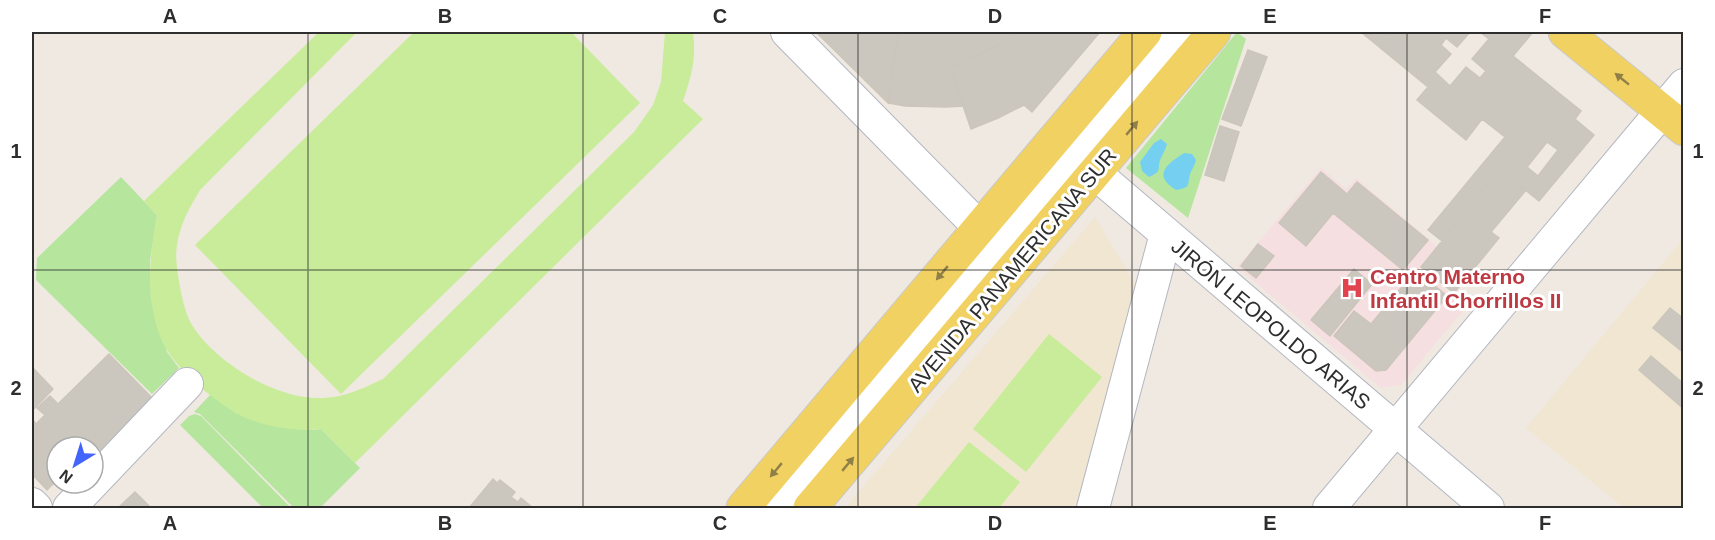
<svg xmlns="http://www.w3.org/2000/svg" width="1715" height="540" viewBox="0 0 1715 540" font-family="Arial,sans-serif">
<rect width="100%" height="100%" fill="#efe9e1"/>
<path fill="#f0e6d1" d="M1095 217 1136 286 1079 508H845Z
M1683 239V508H1624L1526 428Z"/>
<path fill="#f5dfe0" d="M1321 168 1346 189 1356 178 1437 246 1419 268 1466 307 1401 385 1381 388 1237 267Z"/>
<path fill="#b6e59e" d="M1237 32 1246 39 1188 218 1126 168Z
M121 177 157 215 150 261 151 298 167 352 179 368 152 394 36 280 37 258Z
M211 394 236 413 302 429 313 430 321 429 360 468 320 508H294L200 414 194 412Z
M195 414 201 416 291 508H263L180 425 189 416Z"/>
<path fill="#c9ec9a" d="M319 32H357L200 190C190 207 180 224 177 245 175 256 177 269 179 281 181 293 185 314 192 325 206 348 234 369 257 381 278 391 299 399 323 398 346 397 363 388 383 379L634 132 653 105 661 82 665 32H693C696 59 692 75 683 101L703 119 355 463 321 429C300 432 274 428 254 421 225 412 174 369 162 341 145 301 149 257 157 215L144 201Z
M414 32H571L640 103 341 394 195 245Z
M1049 334 1102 377 1026 472 973 429Z
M969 442 1020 482 999 508H915Z"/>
<path fill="#75cff0" d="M1161 139 1167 144C1166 149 1163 153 1161 158 1156 167 1164 171 1149 177L1142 171 1140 162 1154 143Z
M1184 153 1192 154 1196 160C1195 165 1192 169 1190 174 1187 187 1191 187 1176 190 1152 175 1167 164 1184 153Z"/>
<path fill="#cbc7bf" stroke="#cbc5ba" stroke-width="1.5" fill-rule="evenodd" d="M816 32H898L888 103Z
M898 32H1017L1007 41 950 68 964 106 945 107 905 106 888 103Z
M1017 32H1100L1032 112 1024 105 998 118 971 129 950 68 1007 41Z
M1361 32H1382L1385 34 1388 32H1470L1457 47 1446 38 1441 45 1451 54 1435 72 1450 86 1466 67 1480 78 1486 71 1472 59 1489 39 1480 32H1533L1513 56 1581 111 1575 119 1594 135 1539 201 1500 169 1442 241 1428 230 1505 137 1482 119 1466 140 1417 100 1428 87ZM1547 142 1558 150 1538 176 1527 167Z
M1248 50 1267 57 1241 126 1222 119Z
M1220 126 1239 132 1224 181 1205 175Z
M1500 169 1526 190 1491 232 1499 238 1454 293 1421 267Z
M1321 172 1347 194 1357 182 1428 240 1403 270 1333 213 1306 246 1279 223Z
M1258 244 1274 256 1256 278 1241 266Z
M1354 269 1372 284 1330 336 1311 320Z
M1416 270 1447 296 1386 370 1376 371 1334 336 1354 311 1371 324Z
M1670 308 1684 319V353L1653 328Z
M109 354 153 399 101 450 95 443 91 447H57V480L47 490 32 474V419L36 424 45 415 37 408 50 396 58 404Z
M1651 356 1684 384V409L1639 370Z
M32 367 53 389 32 411Z
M493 479 497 483 500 480 515 492 511 497 518 502 521 498 533 508H469Z
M135 492 151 508H118Z"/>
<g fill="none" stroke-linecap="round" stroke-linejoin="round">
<g stroke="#b4b7c1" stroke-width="34">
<path id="minor" d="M787 32 980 228
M1075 156 1488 508
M32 504 36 508
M69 508 187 384
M779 508 1179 32
M1093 508 1166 234
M1329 508 1684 85"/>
</g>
<g stroke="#c9c9c9" stroke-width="35">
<path id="major" d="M1565 32 1684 129
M743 508 1145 32
M810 508 1214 32"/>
</g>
<use href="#minor" stroke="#fff" stroke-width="32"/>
<use href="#major" stroke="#f2d163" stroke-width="33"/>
</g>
<defs><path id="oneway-solid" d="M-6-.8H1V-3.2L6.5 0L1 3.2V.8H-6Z" transform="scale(1.5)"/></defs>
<g fill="#908048">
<use href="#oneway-solid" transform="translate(1622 79) rotate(-141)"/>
<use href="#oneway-solid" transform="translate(1132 128) rotate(-50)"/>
<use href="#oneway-solid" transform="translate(942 273) rotate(130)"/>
<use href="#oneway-solid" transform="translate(848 464) rotate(-50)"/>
<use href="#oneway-solid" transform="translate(776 470) rotate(130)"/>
</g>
<path fill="none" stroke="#2e2e2e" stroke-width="1.5" stroke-opacity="0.55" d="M308 32V508M583 32V508M858 32V508M1132 32V508M1407 32V508M32 270H1684"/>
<defs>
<g id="hospital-bare" transform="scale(1.8)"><path d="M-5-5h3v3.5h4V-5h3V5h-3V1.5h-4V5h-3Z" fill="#e0444e" stroke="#fff" stroke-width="2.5" paint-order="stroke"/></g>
</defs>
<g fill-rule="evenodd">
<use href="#hospital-bare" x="1352" y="288"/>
</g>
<g text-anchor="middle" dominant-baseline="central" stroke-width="6" stroke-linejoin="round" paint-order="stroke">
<g font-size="21" fill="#2e2e2e" stroke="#fff">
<text transform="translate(1012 270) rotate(-50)">AVENIDA PANAMERICANA SUR</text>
<text transform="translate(1271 324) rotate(40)">JIRÓN LEOPOLDO ARIAS</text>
</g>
<g font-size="21" font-weight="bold" fill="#be3a42" stroke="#fff" text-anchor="start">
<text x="1370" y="276">Centro Materno<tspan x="1370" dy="24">Infantil Chorrillos II</tspan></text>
</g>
</g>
<rect width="1715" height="540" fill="none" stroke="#ffffff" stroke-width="66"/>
<g transform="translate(75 465) rotate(218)"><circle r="28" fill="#ffffff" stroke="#ababab" stroke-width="1.5"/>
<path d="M0-4.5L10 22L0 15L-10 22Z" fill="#4264fb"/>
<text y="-9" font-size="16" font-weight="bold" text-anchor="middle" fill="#2e2e2e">N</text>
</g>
<rect x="33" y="33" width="1649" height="474" fill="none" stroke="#2e2e2e" stroke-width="2"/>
<g font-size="20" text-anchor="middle" font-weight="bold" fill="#2e2e2e">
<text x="170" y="23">A</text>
<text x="445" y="23">B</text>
<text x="720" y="23">C</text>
<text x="995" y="23">D</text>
<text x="1270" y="23">E</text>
<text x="1545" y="23">F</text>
<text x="16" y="158">1</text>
<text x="1698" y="158">1</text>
<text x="16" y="395">2</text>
<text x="1698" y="395">2</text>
<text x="170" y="530">A</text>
<text x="445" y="530">B</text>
<text x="720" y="530">C</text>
<text x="995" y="530">D</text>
<text x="1270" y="530">E</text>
<text x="1545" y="530">F</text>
</g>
</svg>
